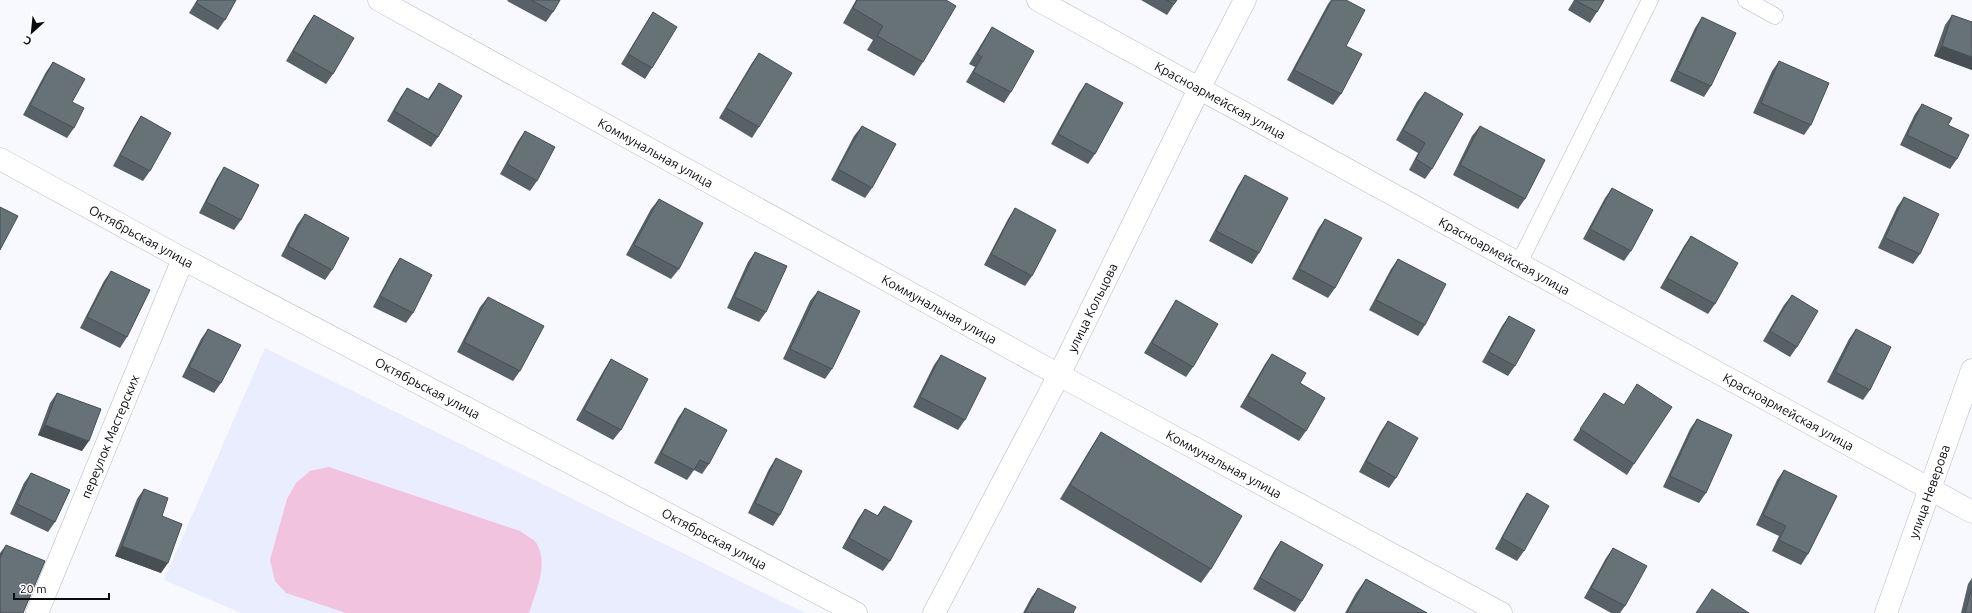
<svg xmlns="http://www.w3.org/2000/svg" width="1972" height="613" viewBox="0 0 1972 613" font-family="Ubuntu,sans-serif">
<rect width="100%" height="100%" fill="#f7f9fe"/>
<path fill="#e9edfd" d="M265 348 805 613H241L164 580Z"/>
<path fill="#f2c3de" d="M329 467 520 531C525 535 534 539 537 544 549 566 535 592 529 613H346L286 593 275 581 270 560 287 499 296 483 310 471Z"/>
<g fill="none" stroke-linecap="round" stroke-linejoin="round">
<g stroke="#b6b9c5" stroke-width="17">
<path id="lane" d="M1746 0 1775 16
M1519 263 1650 0"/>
</g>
<g stroke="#b6b9c5" stroke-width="23">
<g id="street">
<path id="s1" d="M379 0 1059 375 1501 613"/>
<path id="s2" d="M1038 0 1972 512"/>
<path id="s3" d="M0 159 183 259 856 613"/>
<path id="s4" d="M37 613 183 259"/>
<path id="s5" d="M934 613 1059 375 1200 87 1245 0"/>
<path id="s6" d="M1886 613 1972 370"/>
</g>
</g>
<use href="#lane" stroke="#fff" stroke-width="16"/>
<use href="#street" stroke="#fff" stroke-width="22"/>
</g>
<path fill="#586167" d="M197 0H236L225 20 218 30 189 13Z
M508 0H560L553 12 546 22 507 1Z
M856 0H946L923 62 914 76 867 50 873 40 843 23Z
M1141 0H1177L1167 15Z
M1331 0H1346V46L1341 94 1333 105 1287 80 1328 4Z
M1574 0H1604L1597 12 1590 23 1568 10Z
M653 12 652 68 645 79 621 64 646 23Z
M314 15 333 74 326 84 286 61 307 25Z
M1952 15 1972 22V70L1934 56 1945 25Z
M1702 17 1711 86 1704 97 1670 81 1695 28Z
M992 27 1011 92 1004 103 966 82 975 67 969 64 985 38Z
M759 53V127L752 138 719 118 752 63Z
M1779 61 1811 125 1804 135 1753 113 1772 71Z
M53 62 72 102 74 128 67 138 23 115 46 72Z
M439 83 438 137 431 147 387 121 400 98 407 88 428 99Z
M1086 83 1095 154 1088 164 1051 144 1079 93Z
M1425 92 1432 169 1425 179 1409 170 1418 153 1396 140 1417 102Z
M1922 104 1948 125 1957 159 1950 169 1900 145 1915 114Z
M141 116 150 171 143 181 113 166 134 127Z
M862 126 872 188 865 198 831 180 854 136Z
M1480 126 1525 199 1518 209 1453 175 1472 136Z
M525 131 537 181 530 191 500 174 518 141Z
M224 167 241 220 234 230 199 213 217 178Z
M1245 175 1259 253 1252 264 1209 241 1238 186Z
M1612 188 1631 251 1624 261 1583 239 1605 198Z
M1904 197 1920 254 1913 264 1878 248 1897 207Z
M659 199 679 269 671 279 626 255 651 209Z
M1015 208 1032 276 1025 286 984 265 1008 219Z
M305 214 332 270 325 280 281 256 297 225Z
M1325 219 1335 288 1328 298 1292 279 1318 229Z
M1691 236 1715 304 1708 314 1660 288 1684 246Z
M755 252 766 312 759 322 727 308 748 262Z
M400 258 413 313 406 323 373 307 393 269Z
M1398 259 1425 325 1418 336 1369 310 1391 269Z
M111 271 127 337 120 348 80 328 104 281Z
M818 291 832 369 825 379 783 359 810 301Z
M1792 295 1797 347 1790 357 1763 341 1784 305Z
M488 297 520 371 513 381 457 352 480 307Z
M1176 300 1193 367 1186 377 1144 353 1169 311Z
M1509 316 1515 366 1508 376 1482 362 1502 326Z
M208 329 221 383 214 393 182 377 201 339Z
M1856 329 1870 390 1863 400 1827 382 1849 339Z
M1272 354 1300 383 1306 431 1299 441 1240 407 1265 364Z
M941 355 965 420 958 430 913 407 934 365Z
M611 359 621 430 613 440 576 420 604 370Z
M57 393 82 451 38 435 50 403Z
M1604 393 1634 464 1627 475 1573 440Z
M685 408 709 464 702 474 694 470 687 480 654 463 678 418Z
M1697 419 1706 493 1699 503 1663 487 1690 429Z
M1388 421 1396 478 1389 488 1359 472 1381 431Z
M1101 432 1211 569 1201 583 1060 499 1092 446Z
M776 458 780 515 773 526 748 513 769 469Z
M1784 470 1808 554 1801 565 1772 551 1779 536 1756 525 1777 480Z
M31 473 55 522 48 532 10 514 24 483Z
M144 489 162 516 161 573 115 556 137 499Z
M1527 493 1524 551 1517 561 1495 549 1520 503Z
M884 506 890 561 883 571 842 548 858 519 865 509 877 516Z
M1281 541 1302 601 1295 612 1253 589 1274 551Z
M6 545 0 613V553Z
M1613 548 1625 606 1620 613H1611L1584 598 1606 558Z
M1972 578V613H1961L1968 584Z
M1366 579 1427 613H1345L1356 593Z
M1038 588 1073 613H1023L1031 598Z"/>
<path fill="#474f54" d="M1942 46 1972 57V70L1934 56Z
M45 425 89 441 82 451 38 435Z
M122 546 168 563 161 573 115 556Z"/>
<path fill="#667178" stroke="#474f54" d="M198 0H236L225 20 196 3Z
M531 0H560L553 12Z
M857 0H946L956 6 923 62 877 36 883 26 853 8Z
M1166 0H1177L1174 4Z
M1332 0H1346L1365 10 1346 46 1362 54 1341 94 1294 70Z
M1575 0H1604L1597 12Z
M653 12 677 27 652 68 628 54Z
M314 15 354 38 333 74 293 51Z
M1952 15 1972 22V57L1942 46Z
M1702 17 1736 33 1711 86 1677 71Z
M992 27 1034 51 1011 92 973 72 982 57 977 54Z
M759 53 792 73 759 127 726 108Z
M1779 61 1829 83 1811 125 1761 103Z
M53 62 85 79 72 102 84 108 74 128 30 105Z
M439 83 462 96 438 137 394 111 407 88 429 100Z
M1086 83 1123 103 1095 154 1058 134Z
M1425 92 1463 114 1432 169 1416 159 1425 143 1403 130Z
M1922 104 1952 118 1948 125 1969 135 1957 159 1907 135Z
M141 116 171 133 150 171 120 155Z
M862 126 896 144 872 188 838 169Z
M1480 126 1545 160 1525 199 1460 165Z
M525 131 555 147 537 181 507 164Z
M224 167 259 185 241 220 206 202Z
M1245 175 1288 198 1259 253 1216 231Z
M1612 188 1653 210 1631 251 1590 229Z
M1904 197 1939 214 1920 254 1885 238Z
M659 199 703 223 679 269 634 245Z
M0 207 18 216 0 250Z
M1015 208 1056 230 1032 276 991 254Z
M305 214 349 238 332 270 288 246Z
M1325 219 1362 238 1335 288 1299 269Z
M1691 236 1738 263 1715 304 1667 278Z
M755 252 787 266 766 312 734 297Z
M400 258 432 275 413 313 380 296Z
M1398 259 1446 284 1425 325 1376 300Z
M111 271 150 290 127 337 87 317Z
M818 291 860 311 832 369 790 349Z
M1792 295 1818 311 1797 347 1770 331Z
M488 297 544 326 520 371 464 342Z
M1176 300 1218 324 1193 367 1152 343Z
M1509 316 1535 330 1515 366 1489 352Z
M208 329 241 345 221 383 189 367Z
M1856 329 1891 347 1870 390 1835 372Z
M1272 354 1306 373 1300 383 1325 398 1306 431 1248 396Z
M941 355 986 378 965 420 920 397Z
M611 359 648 379 621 430 584 410Z
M1637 384 1672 407 1634 464 1580 429 1604 393 1624 405Z
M57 393 101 409 89 441 45 425Z
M685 408 727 430 709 464 700 460 694 470 661 453Z
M1697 419 1732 435 1706 493 1670 476Z
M1388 421 1418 438 1396 478 1366 461Z
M1101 432 1242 516 1211 569 1070 485Z
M776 458 802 471 780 515 755 503Z
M1784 470 1837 496 1808 554 1779 540 1786 526 1763 515Z
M31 473 70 490 55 522 17 504Z
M144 489 168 498 162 516 182 524 168 563 122 546Z
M1527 493 1549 506 1524 551 1502 538Z
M884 506 912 521 890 561 849 538 865 509 878 516Z
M1281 541 1323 565 1302 601 1260 578Z
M6 545 45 561 23 613H0V558Z
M1613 548 1647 566 1625 606 1591 588Z
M1366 579 1427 613H1347Z
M1972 587V613H1965Z
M1038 588 1076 607 1073 613H1025Z
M1712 589 1749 613H1696Z"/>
<g text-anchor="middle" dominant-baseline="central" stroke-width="3" stroke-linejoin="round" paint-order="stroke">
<g font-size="13" fill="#0b0c10" stroke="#fff">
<text stroke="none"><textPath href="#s2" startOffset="208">Красноармейская улица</textPath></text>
<text stroke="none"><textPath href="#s1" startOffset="316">Коммунальная улица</textPath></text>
<text stroke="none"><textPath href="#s3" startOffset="161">Октябрьская улица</textPath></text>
<text stroke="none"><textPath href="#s2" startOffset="532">Красноармейская улица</textPath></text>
<text stroke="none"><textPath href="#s5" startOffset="344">улица Кольцова</textPath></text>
<text stroke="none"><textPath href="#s1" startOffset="640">Коммунальная улица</textPath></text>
<text stroke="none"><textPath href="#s3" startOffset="485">Октябрьская улица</textPath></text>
<text stroke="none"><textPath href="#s2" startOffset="856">Красноармейская улица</textPath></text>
<text stroke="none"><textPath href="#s4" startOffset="191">переулок Мастерских</textPath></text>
<text stroke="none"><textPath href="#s1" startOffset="964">Коммунальная улица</textPath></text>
<text stroke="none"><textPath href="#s6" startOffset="129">улица Неверова</textPath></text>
<text stroke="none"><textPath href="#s3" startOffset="809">Октябрьская улица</textPath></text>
</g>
</g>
<g transform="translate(32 32) rotate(207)" stroke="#ffffff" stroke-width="3" paint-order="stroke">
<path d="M0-3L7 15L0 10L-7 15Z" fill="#0b0c10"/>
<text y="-6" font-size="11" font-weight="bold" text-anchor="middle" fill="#0b0c10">С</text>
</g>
<path d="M14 593v6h95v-6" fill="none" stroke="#0b0c10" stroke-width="2"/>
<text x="20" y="593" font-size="12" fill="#0b0c10" stroke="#ffffff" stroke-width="3" paint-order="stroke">20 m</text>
</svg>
